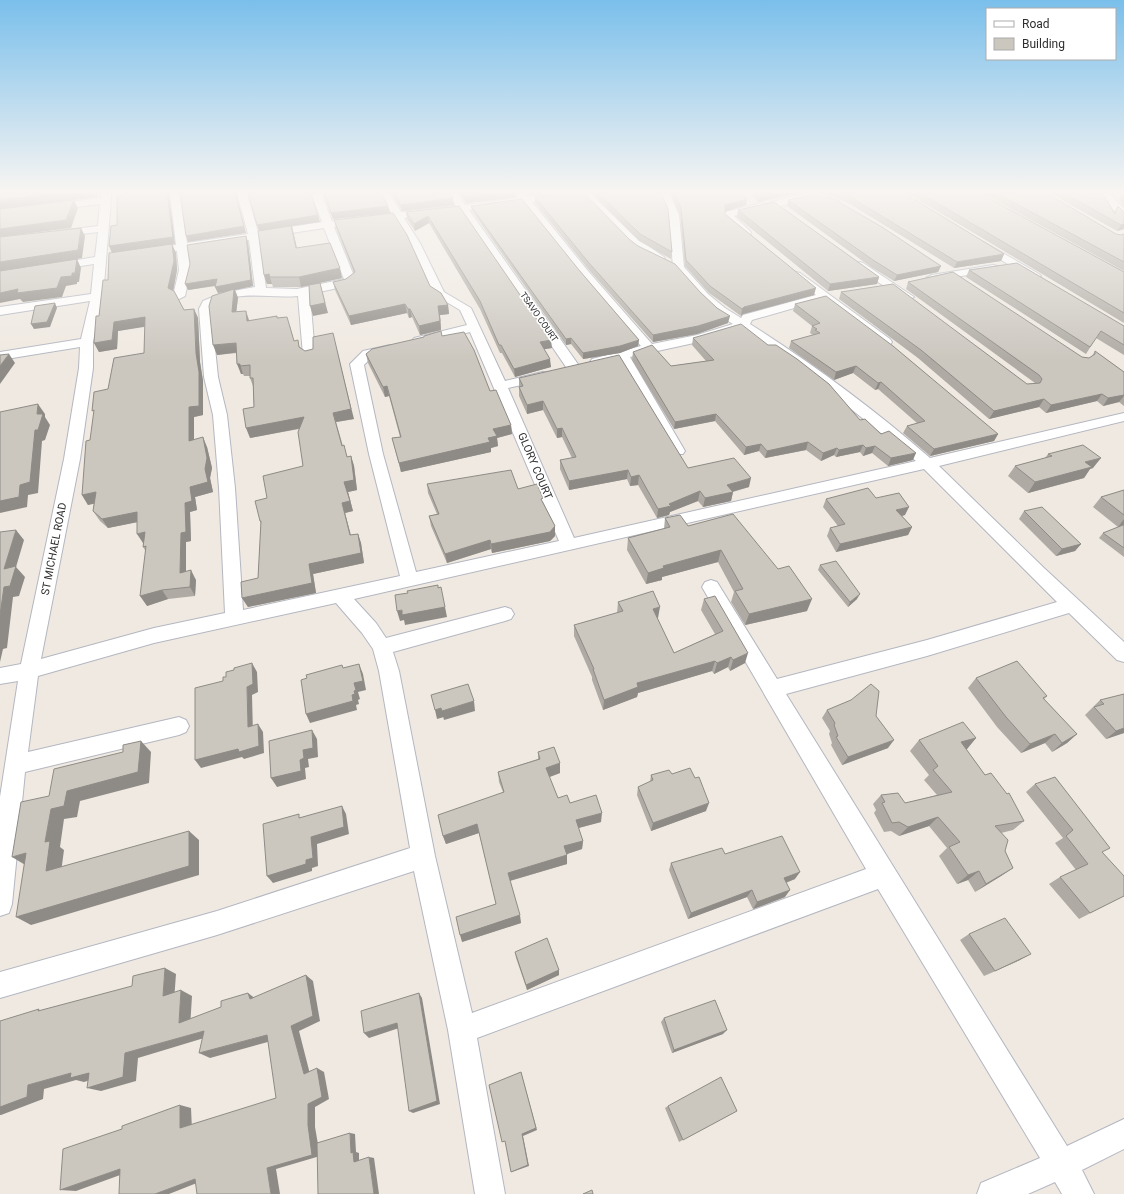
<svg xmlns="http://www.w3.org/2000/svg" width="1124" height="1194" viewBox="0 0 1124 1194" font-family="Roboto,sans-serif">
<rect width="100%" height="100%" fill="#efe9e1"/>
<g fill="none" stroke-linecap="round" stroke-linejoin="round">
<g stroke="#b4b7c1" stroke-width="2">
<path id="minor" d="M101 193H111V200L103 297 93 342V368L80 459 41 659 154 628 225 613 219 488 213 415 204 377 199 309 203 301 222 293 255 287 249 240 188 249 191 270 185 296 179 299 175 298 173 296 179 270 177 251 150 255 145 252 150 249 176 245 170 193H180L187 243 248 234 237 193H247L258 232 322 222 311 193H321L332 221 338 220 343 223 342 225 334 227 356 281 347 286 310 294 315 355 309 359 303 355 298 296C269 299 240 289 212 305L211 309 218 377 227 415 235 488 243 610 400 576 369 454 350 364 363 351 390 345 396 349 395 352 372 357 364 365 383 454 416 572 559 541 470 332 418 345 412 341 414 338 467 325 460 310 433 294 410 243 395 219 372 222 367 219 372 216 392 214 380 193H389L401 212 456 206 448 193H457L465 205 518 198 516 193H525L527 197 556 193H590L633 235 664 257 665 259 664 261C645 266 596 210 582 196L532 202 588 271 652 344 697 335 733 324 717 314 700 298 673 268 669 215 659 193H669L679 215 684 267 708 294 725 308 741 318 743 315 816 295 792 277 790 275 796 272 800 273 890 339 892 342 890 345H882L822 300 752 320 750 324C813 364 874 409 930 458L1124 413V421L939 466 1044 568 1124 642V662L1117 660 1069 613 927 656 786 694 1067 1146 1124 1119V1149L1082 1170 1094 1194H1062L1055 1182 1028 1194H977L981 1183 1040 1158 878 889 477 1038 505 1194H475L448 1030 414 871 217 935 0 998V972L217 911 410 848 379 671 373 649 362 633 336 603 154 643 38 676 28 752 179 717 186 720 189 726 186 732 179 735 25 772 12 904 9 913 0 916V797L18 681 0 684V668L21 664 64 459 79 368 80 347 0 360V352L81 339 90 301 0 315V307L91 294 94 264 54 270 48 267 54 264 95 257 98 232 58 237 53 234 58 231 98 226 100 204 52 210 47 207 52 204 101 198ZM523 203 580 275 641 346 592 359 590 362 597 366 618 360 673 454H683L685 451 630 357 703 341 741 329 796 365 916 461 574 538 508 388 548 379 550 376 548 373 543 372 505 381 471 308 444 292 420 243 404 218 460 211 568 370H578L580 367 469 210ZM324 228 344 279 297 289 266 288 259 238ZM924 469 1057 602 927 640 777 679 717 582 711 580 705 582 702 587 866 869 472 1013 435 856 399 671 393 652 505 621 511 619 514 614 511 609 505 607 386 638 376 623 354 599Z
M805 193C814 193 832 194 839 201L834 204 812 199 775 207 770 204 772 202Z
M1109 193 1124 209V218L1120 217 1099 194Z
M762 203 765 204 767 206 765 208 734 216 750 231 751 233 750 235H742L724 217 725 212Z
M982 241 1039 274 1041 276 1035 279 1031 278 978 246 977 244 978 242Z
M859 262 863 263 914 297 908 300 904 299 855 267 854 265Z
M993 265 997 266 999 268 997 270 932 281 926 278 932 275Z"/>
</g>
<use href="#minor" fill="#fff" fill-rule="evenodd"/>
</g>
<path fill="#afaba4" d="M323 193H381L388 206 390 213 333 219Z
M391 193H450L454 205 402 211Z
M459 193H516V197L466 203Z
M592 193H661L672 252 671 259 639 241Z
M670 193H742L747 199 746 205 725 211V214L814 295 743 314 741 316 709 293 685 266 680 215Z
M750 193H799L758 202Z
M824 193H904L1004 254 1001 261 954 268 850 204 831 195Z
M907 193H979L1124 272V323Z
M982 193H1046L1116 234 1121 235 1124 234V271Z
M1050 193H1096L1114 213 1118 206 1123 212 1124 229 1117 231Z
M1122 194H1124V207L1119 200Z
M535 197 630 240 728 323 697 334 653 342 589 270 535 203Z
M788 200 941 266 938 272 894 281 871 267 787 206Z
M459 206 552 348 544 349 551 367 515 377 502 353H500L480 309 429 223 415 231 407 219 406 212Z
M471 206 579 270 639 340 638 346 620 353 583 359 571 344 566 345 472 211Z
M738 210 879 277 877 284 828 291 737 217Z
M334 220 430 286 448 305 449 314 440 315 441 330 420 335 412 317 409 318 407 313 351 325 335 290 333 282 346 279 354 273 336 228Z
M320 222 292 226 297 248 342 278 301 287H273L272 284H267L264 275 259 231Z
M246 236 248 242 253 286 235 290 238 298 236 312 249 321 278 318 290 326 294 341 300 347 354 419 336 422 343 446 347 457 351 456 354 466 357 490 348 492 353 511 345 513 351 535 358 534 361 543 364 563 313 574 316 593 248 607 242 598 258 578 261 524 260 521 267 498 303 466 299 429 250 438 254 407 253 386 250 378V376H244L243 374H241L237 353 217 355 224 292 218 293 215 287 216 286 188 290Z
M172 244 176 253 177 270 173 291 184 310 194 309 198 318 200 362 203 381V415L194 417V440L207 447 212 468 210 478 213 492 195 497 197 510 190 512 191 541 186 542V571L196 580 195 596 168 599 147 606 145 550 143 547V543L137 522 108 528 100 521 93 511 94 503 88 505 82 495 90 440 108 389 144 353 145 326 118 331 117 349 99 352 94 343 99 316 108 280 112 252 175 244Z
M969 270 1124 326V355L1096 338 1086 354 966 277Z
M908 282 1082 357 1089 358 1092 356 1095 351 1124 372V406L1119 402 1103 406 1097 401 1046 413 1039 407 989 419 918 358 839 299 841 292 1027 384 1035 383 906 289Z
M795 304 998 434 994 441 930 456 903 433 907 426 917 423 878 389 875 390 853 373 834 380 789 348 791 341 813 335 810 333 812 326 793 311Z
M424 336H442L490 391 511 425 512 434 497 438 498 446 491 448V452L401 472 392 438 400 437 389 396 385 397 368 363 366 354 424 337Z
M693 338 860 420 881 434 913 460 888 466 872 453 863 456 860 452 836 457 834 455 821 461 806 450 765 458 759 451 744 455 715 421 674 429 632 360 633 352 671 366 706 361 692 345Z
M519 378 688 468 749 487 733 492 731 501 703 507 698 501 670 512 669 515 657 518 638 485 630 486 627 479 569 490 560 469V460L572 458 562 437 557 438 543 410 527 414 519 396Z
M1048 454 1093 468 1090 469 1084 478 1028 493 1008 476 1015 466 1045 458Z
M427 484 518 489 543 502 555 526V536L550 541 492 553 491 549 447 563 431 526 429 516 437 514 428 493Z
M1124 490V525H1123H1124V557L1099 538 1103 533 1123 525 1118 527 1093 507 1101 497Z
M876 498 905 515 902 516 912 527 908 535 836 552 827 536 830 528 838 526 823 507 826 499Z
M1024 511 1081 544 1075 551 1056 556 1019 519Z
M665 518 688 526 807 611 745 625 731 602 734 592 718 562 662 577V580L646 584 627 550 628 538 664 529Z
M820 565 857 599 848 607 818 570Z
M704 599 745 663 730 671 728 667 714 674 712 671 638 693 637 697 603 710 592 680V677L574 636V625L617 613 618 602 658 618H657L674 653 715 634 701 610Z
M976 678 1047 696 1044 699 1077 734 1067 743 1052 752 1045 743 1021 753 997 727 968 688Z
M1124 694V733L1106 739 1085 715 1100 700Z
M827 710 876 716 888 748 842 765 831 745 832 743 829 734 830 731 822 718Z
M976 738 967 749H966L985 775 1024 821 1013 830 1001 833 1005 851 1013 868 1001 876 975 892 968 880 957 884 939 856 947 848 929 826 899 836 891 831 884 832 874 813 876 810 873 804 881 795 905 803 937 795 924 780 929 775 910 751 919 740Z
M538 752 560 773 549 777 558 798 570 803 601 822 578 828 583 841 582 849 567 854V864L510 881 521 923 462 942 496 904 479 833 446 844 443 836 503 792 499 782 498 772 538 759Z
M672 774 706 811 651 831 637 795 638 787 650 782 651 775Z
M1035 784 1103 853 1124 896 1079 919 1049 884 1060 877 1076 870 1055 843 1063 838 1026 792Z
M725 854 795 879 786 883 785 897 753 909 747 897 688 919 669 870 671 863Z
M969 934 1020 960 984 976 960 940Z
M515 952 559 970V975L527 990 516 958Z
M664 1018 723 1034 672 1053 661 1022Z
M668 1106 737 1111 679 1142 665 1108Z"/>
<path fill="#8e8b86" d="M57 193H97V197L0 209V200Z
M167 193H169L175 244H172L176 253 177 270 172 297 168 288 112 253 109 246Z
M236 193 246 233 188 242 186 236Z
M493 193H516V197L466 203 465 197Z
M529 193H543L529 195Z
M771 193H799L758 202 760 196Z
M453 198 454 205 402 211 401 205Z
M747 199 746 205 724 212 725 205Z
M74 200 78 208 71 228 0 237V229Z
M388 206 390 213 333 219 331 213Z
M318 215 320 222 292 226 299 258 259 231 257 225Z
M428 216 429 223 415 231 414 224Z
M1124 224V229L1117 231 1121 225Z
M81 228 85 236 82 258 77 259 81 268 79 282H77V284L66 286 62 297 23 302 20 299 0 303V293L61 277 72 273 0 272V262Z
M246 236 248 242 253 286 235 290 238 298 235 322 232 312 234 290 218 293 215 287Z
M1004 254 1001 261 954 268 957 262Z
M941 266 938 272 894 281 897 275Z
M340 268 342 278 301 287 299 277Z
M269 274 272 284H267L264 275Z
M879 277 877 284 828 291 830 284Z
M217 279 219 285 188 290 185 284Z
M320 283 328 313 313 316 310 306Z
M816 288 814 295 743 314 741 316 742 309 744 307Z
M55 303 57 308 50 327 34 329 31 324Z
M405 304 407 313 351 325 349 316Z
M448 305 449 314 440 315 441 330 420 335 419 326 438 306Z
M194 309 198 318 200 362 203 381V415L194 417V450L189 441V407L196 353Z
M408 309H410L412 317 409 318Z
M246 311 249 320 250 331 247 321Z
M730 316 728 323 697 334 653 342V335Z
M145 317 150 326 118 331 117 349 99 352 94 343 114 322Z
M571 338V344L566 345V339Z
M551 340 552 348 540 350V342Z
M639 340 638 346 620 353 583 359V353Z
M236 343 240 352 217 355 213 345Z
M335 343 354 419 336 422 333 413Z
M9 354 15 363 0 384V366Z
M550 359 551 367 515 377 514 369Z
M237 364H240L243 374H241Z
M856 366 853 373 834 380 836 372Z
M881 382 878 389 875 390 878 383Z
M387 386 389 396 385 397 383 387Z
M1102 394 1097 401 1046 413 1051 405Z
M1124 395V396L1119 402 1103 406 1108 398Z
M1044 399 1039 407 989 419 994 411Z
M543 401V410L527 414V405Z
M38 404 45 414V417L50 425 45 440 42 441 38 493 28 495 27 507 0 513V501L20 485 37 414Z
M716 414 715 421 674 429 675 422Z
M304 417 307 427 250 438 246 428Z
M511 425 512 434 497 438 498 446 491 448V452L401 472 399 463 488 438 493 429Z
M562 428V437L557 438V429Z
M998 434 994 441 930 456 934 449Z
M203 437 207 447 212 468 210 478 213 492 195 497 197 510 190 512 191 541 186 542V582L180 573 181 533 185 503 190 487 205 469Z
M808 442 806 450 765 458 767 451Z
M761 444 759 451 744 455 746 447Z
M863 445 860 452 836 457 839 450Z
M875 446 872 453 863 456 866 448Z
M837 448 834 455 821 461 823 453Z
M916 453 913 460 888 466 891 458Z
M351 456 354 466 357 490 348 492 353 511 345 513 353 545 350 535 342 503 344 482Z
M1101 458 1093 468 1090 469 1084 478 1028 493 1035 482 1085 462Z
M628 470 627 479 569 490V481Z
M639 475 638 485 630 486 631 477Z
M751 478 749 487 727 493 733 492 731 501 703 507 705 498 727 485Z
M700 491 698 501 670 512 669 515 657 518 658 509 669 504Z
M96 492 102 502 88 505 82 495Z
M909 507 905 515 893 518 896 510Z
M137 512 143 521 108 528 102 519Z
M1124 519V525L1118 527Z
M555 526V536L550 541 492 553 491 544Z
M912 527 908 535 836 552 840 544Z
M16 530 24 540 16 567 25 577 19 596 13 597 7 648 3 649 0 662V615L4 569Z
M145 532 150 541 143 543 137 534Z
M358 534 361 543 364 563 313 574 316 593 248 607 242 598 309 564Z
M490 540 491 549 447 563 445 554Z
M1081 544 1075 551 1056 556 1062 549Z
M721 550 718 562 662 577V580L646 584 648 573 663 566Z
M191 570 196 580 195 596 190 587Z
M162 590 168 599 147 606 140 596Z
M860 594 857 599 848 607 850 602Z
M812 599 807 611 745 625 749 614Z
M445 607 447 617 405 625 404 620 400 621 397 611Z
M660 607 658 618 651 621 653 609Z
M748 653 745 663 730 671 733 660Z
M731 657 728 667 714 674 717 663Z
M715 661 712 671 638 693 637 697 603 710 604 700 637 683Z
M252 663 257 672 258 692 252 695 253 735 248 727 247 687Z
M359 664 363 674 366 690 358 692 360 699 358 700 359 704 356 705 357 710 310 723 306 714 352 695 354 691V683Z
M474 701 475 711 444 720 442 711Z
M441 708 444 717 437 719 435 710Z
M258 724 263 732 264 753 244 759 242 757 201 768 195 760Z
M1124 728V733L1106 739 1116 731Z
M312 730 317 739 318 757 308 759 309 767 305 768 306 779 277 787 271 778 300 760 303 750Z
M1055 734 1045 743 1021 753 1030 744Z
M1077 734 1067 743 1052 752 1062 743Z
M976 738 967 749 951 753 961 742Z
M894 740 888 748 842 765 848 757Z
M141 741 151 752 149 783 80 801 77 817 64 819 60 847 64 850 60 880 46 871 45 842 51 809 67 791Z
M560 763V773L547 778 546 768Z
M709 803 706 811 651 831 653 823Z
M342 806 346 814 349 834 317 844 318 866 312 868V871L273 883 267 876 306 860 311 837Z
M602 813 601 822 575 829 576 820Z
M938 817 929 826 899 836 908 827Z
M477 824 479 833 446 844 443 836Z
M189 831 199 840V875L31 925 16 917Z
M583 841 582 849 564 855V846Z
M26 853 27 866 12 857Z
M567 855V864L509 881 508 873Z
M1013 868 1001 876 975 892 986 884Z
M979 871 968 880 957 884 968 875Z
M800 872 795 879 779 885 784 878Z
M752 890 747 897 688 919 691 913Z
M790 890 785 897 753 909 757 902Z
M520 915 521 923 462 942 460 935Z
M1031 954 1020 960 984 976 995 971Z
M165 968 176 974 174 1001 163 996Z
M559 970V975L527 990 526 985Z
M306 975 313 981 320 1021 299 1031 311 1078 304 1074 291 1026Z
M181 990 192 996 190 1028 179 1023Z
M248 993 256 999H250Z
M419 993 422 998 440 1104 413 1113 409 1111Z
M397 1023 402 1027 369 1038 364 1033Z
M727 1030 723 1034 672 1053 674 1050Z
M204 1031 214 1035 138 1058 136 1081 101 1091 87 1088 125 1053Z
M267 1035 275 1040 210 1058 199 1053Z
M317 1068 324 1072 329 1099 315 1107V1127L320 1156 276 1169 280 1194H271L267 1168 308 1104Z
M521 1072 537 1130 523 1136 529 1166 512 1172H511L522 1134Z
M71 1073H89L103 1076 84 1082 76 1080 44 1089 43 1099 1 1115H0V1107L28 1085Z
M180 1105 191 1108 192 1130 180 1128Z
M350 1133 355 1134 356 1152 359 1153V1163L354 1162 351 1153Z
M369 1157 374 1158 379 1194H374Z
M120 1169 134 1170 76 1191 60 1190Z
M195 1179H207L169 1194H155Z"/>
<path fill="#cbc7bf" stroke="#8e8b86" d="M0 193H57L0 200Z
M124 193H167L173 237 109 246 111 226 117 225V197L124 196Z
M180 193H235L244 226 186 236Z
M248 193H310L318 215 257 225Z
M324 193H381L388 206 331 213Z
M394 193H450L453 198 401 205Z
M463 193H493L465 197Z
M562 193H584L630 240 638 246 675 264 700 292 717 308 730 316 698 326 653 335 589 263 535 197Z
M598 193H661L668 209 672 252 640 234Z
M674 193H742L747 199 725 205V214L816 288 744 307 742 309 710 286 686 260 681 208Z
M757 193H771L760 196Z
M842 193H904L1004 254 957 262 852 198Z
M920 193H979L1124 272V313Z
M996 193H1046L1116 234 1121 235 1124 234V262Z
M1064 193 1103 194 1115 214 1118 206 1124 212V224L1121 225Z
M814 194 822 197H830L882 227 941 266 897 275 873 260 788 200Z
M522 199 579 270 639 340 620 346 583 353 571 338 566 339 471 206Z
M74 200 66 220 0 229V209Z
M774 202 879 277 830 284 738 210Z
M459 206 551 340 540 342 550 359 514 369 501 345H499L480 301 428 216 414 224 406 212Z
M393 213 407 235 430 286 441 293 448 305 438 306 440 321 419 326 410 309H408L405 304 349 316 333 282 346 279 355 272 334 220Z
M291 226 296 248 330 243 340 268 299 277H270L269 274 264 275 258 231Z
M81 228 78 250 0 262V237Z
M246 236 251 280 215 287 217 279 185 284 190 264 187 245Z
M172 244 174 261 168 288 174 291 184 310 194 309 196 353 199 372V406L189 407V441L203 437 207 458 205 469 208 482 190 487 192 501 185 503 186 532 181 533 180 573 191 570 190 587 162 590 140 596 146 546 143 547 145 532 137 534V512L102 519 93 511 96 492 82 495 86 441 90 440 94 410 92 411 94 392 108 389 114 358 144 353 145 317 114 322 112 340 94 343 96 316H99L103 280H108L109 253Z
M77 259 75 273H72V276L61 277 57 288 17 293 18 289 0 293V271Z
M1017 263 1124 326V345L1101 331 1090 347 969 270Z
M953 272 1082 357 1089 358 1095 354V351L1124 372V395L1108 398 1102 394 1051 405 1044 399 994 411 921 350 841 292 893 284 1027 384 1040 383 1042 379 1039 375 908 282Z
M320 283 325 303 310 306 309 285Z
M234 289 232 312 246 311 247 321 277 316V318L287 317 294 341 298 340 299 347 305 351 313 349V337L333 333 351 409 333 413 342 446 344 445 347 457 351 456 354 480 344 482 350 501 342 503 350 535 358 534 361 553 309 564 312 583 242 598 241 582 258 578 261 521H260L255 501 267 498 263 476 303 466 298 432 304 417 246 428 243 409 254 407 253 378H250V365L240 366V364H237L236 343 213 345 209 306 212 296Z
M826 296 893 346 998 434 934 449 907 426 925 421 881 382 878 383 856 366 836 372 791 341 820 333 815 330 817 329 812 326 820 323 795 304Z
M55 303 47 322 31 324 35 306Z
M741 324 768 345H776L797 359 829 384 860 420 865 419 881 434 889 431 916 453 891 458 875 446 866 448 863 445 839 450 837 448 823 453 808 442 767 451 761 444 746 447 716 414 675 422 633 352 652 345 671 366 714 360 693 338Z
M441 331 442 336 464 332 474 350 490 391 496 390 511 425 493 429 497 436 488 438 490 442 399 463 392 438 401 437 387 386 383 387 366 354 372 349 424 337V336Z
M9 354 0 366V355Z
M619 355 688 468 734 458 751 478 727 485 733 492 705 498 700 491 669 504 671 506 658 509 639 475 631 477 628 470 569 481 560 460 576 457 562 428 557 429 543 401 527 405 519 387 523 386 519 378Z
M38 404 37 414H43L38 430H35L30 482 20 485 19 497 0 501V412Z
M1083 445 1101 458 1085 462 1092 467 1035 482 1015 466 1052 456 1048 454Z
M511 470 518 489 537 484 543 498 541 499 555 526 550 532 491 544 490 540 445 554 429 516 439 514 427 484Z
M868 488 876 498 899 493 909 507 896 510 912 527 840 544 830 528 845 524 826 499Z
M1124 490V515L1101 497Z
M1042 507 1081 544 1062 549 1024 511Z
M733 514 778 569 789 566 812 599 749 614 735 591 743 589 721 550 663 566 664 568 648 573 628 538 670 527 665 518 680 515 688 526Z
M1123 525H1124V548L1103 533Z
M16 530 4 569 16 566 10 586 4 587 0 615V532Z
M836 561 860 594 850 602 820 565Z
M438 585V588L441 587 445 607 402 615V610L397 611 395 595 408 593 407 591Z
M653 591 660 607 653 609 674 653 723 631 704 599 715 596 748 653 733 660 731 657 717 663 715 661 637 683 638 687 604 700 593 669H594L574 625 623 611 618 602Z
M1017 661 1047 696 1043 698 1077 734 1062 743 1055 734 1030 744 1006 717 976 678Z
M252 663 253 684 247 687 248 727 258 724 259 746 239 752 238 749 195 760V688L223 681V677H226V672L234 670V668Z
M359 664 363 681 354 683 356 690 354 691 355 694 352 695 353 701 306 714 301 680 307 678 306 675 342 665 343 668Z
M468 684 474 701 442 711 441 708 435 710 431 695Z
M871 684 879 691 876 716 894 740 848 757 836 737 838 736 834 725 835 723 827 710 851 700Z
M1124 694V728L1116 731 1094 707 1104 704 1100 700Z
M963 722 976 738 961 742 985 775 991 773 1007 794 1009 793 1024 821 995 826 1008 840 1005 851 1013 868 986 884 979 871 968 875 949 847 960 842 938 817 908 827 899 822 892 823 882 803 885 802 881 795 898 793 905 803 952 792 933 770 938 766 919 740Z
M312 730 313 748 303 750 304 758 300 760 301 771 271 778 269 741Z
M141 741 138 772 67 791 64 806 51 809 45 842 50 841 46 871 189 831V866L16 917 26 853 12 857 21 802 49 796 54 769 123 752V745Z
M554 747 560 763 546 768 558 798 567 795 570 803 596 795 602 813 576 820 583 841 564 846 567 855 508 873 520 915 460 935 456 917 496 904 477 824 443 836 438 815 504 792 498 772 540 759 538 752Z
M690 768 695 778 699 777 709 803 653 823 638 787 653 780 651 775 669 770 672 774Z
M1055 777 1110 848 1102 852 1124 876V896L1090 913 1060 877 1088 864 1066 836 1073 830 1035 784Z
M342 806 344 827 311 837 313 858 306 860V864L267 876 263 824 299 814V818Z
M782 836 800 872 784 878 790 890 757 902 752 890 691 913 671 863 722 848 725 854Z
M1005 918 1031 954 995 971 969 934Z
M547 938 559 970 526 985 515 952Z
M165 968 163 996 181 990 179 1023 221 1007V1001L248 993 250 999 306 975 313 1016 291 1026 304 1074 317 1068 322 1097 308 1104V1125L312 1155 267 1168 271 1194H197L195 1179 155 1194H119L120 1169 60 1190 63 1149 122 1129V1126L180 1105V1128L276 1098 267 1035 199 1053 204 1031 125 1053 123 1077 87 1088 89 1073 70 1078 71 1073 28 1085 27 1097 0 1107V1021L39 1009 38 1011 132 986 133 976Z
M419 993 437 1101 409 1111 397 1023 364 1033 361 1011Z
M715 1000 727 1030 674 1050 664 1018Z
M521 1072 536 1128 522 1134 528 1165 511 1172 505 1141 502 1142 489 1085Z
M721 1077 737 1111 683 1140 668 1106Z
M350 1133 351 1153 353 1152 354 1162 369 1157 374 1194H318L317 1143Z
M592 1190 593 1194H583Z"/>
<linearGradient id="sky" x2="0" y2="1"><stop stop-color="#7abfeb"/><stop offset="0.53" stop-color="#f8f5f2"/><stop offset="1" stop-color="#f8f5f2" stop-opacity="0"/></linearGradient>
<rect width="1124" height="361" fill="url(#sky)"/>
<g text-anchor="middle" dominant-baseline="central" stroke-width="3.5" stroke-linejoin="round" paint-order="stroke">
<g font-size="9" fill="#2e2e2e" stroke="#fff">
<text transform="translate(539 317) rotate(55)">TSAVO COURT</text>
</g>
<g font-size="11" fill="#2e2e2e" stroke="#fff">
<text transform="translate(535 466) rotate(67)">GLORY COURT</text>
<text transform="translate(54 549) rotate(-79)">ST MICHAEL ROAD</text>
</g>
</g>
<rect x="986" y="8" width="130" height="52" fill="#ffffff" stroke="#ababab"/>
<rect x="994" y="21" width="20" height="6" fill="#ffffff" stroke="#ababab"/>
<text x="1022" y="28" font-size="12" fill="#2e2e2e">Road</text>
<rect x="994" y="38" width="20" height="12" fill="#cbc7bf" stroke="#ababab"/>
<text x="1022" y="48" font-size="12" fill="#2e2e2e">Building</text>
</svg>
